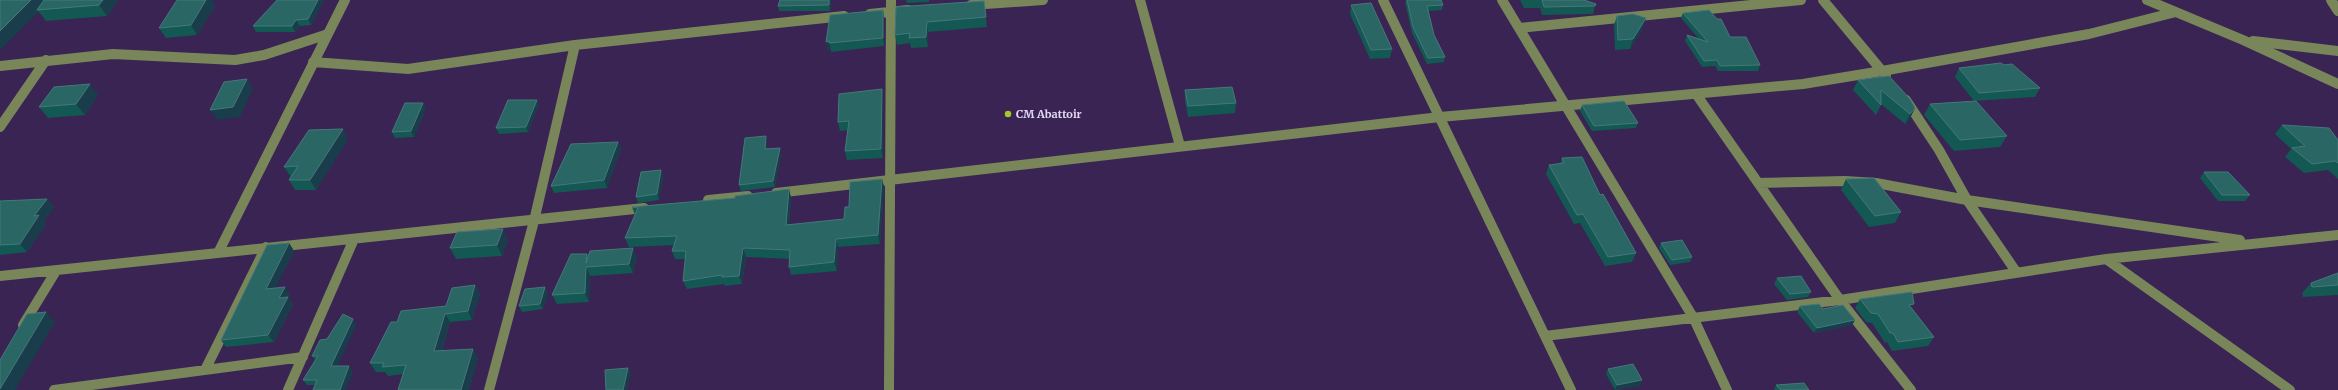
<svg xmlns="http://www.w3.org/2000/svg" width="2338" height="390" font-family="Merriweather,serif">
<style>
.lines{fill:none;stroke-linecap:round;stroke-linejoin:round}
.minor{stroke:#78865a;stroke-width:10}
.wall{fill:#135852}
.shaded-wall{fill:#193d4b}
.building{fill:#296664;stroke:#46787b}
.poi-dot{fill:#a3c926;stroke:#392453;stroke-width:1.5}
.labels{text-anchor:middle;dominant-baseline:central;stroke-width:3;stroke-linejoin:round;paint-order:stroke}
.poi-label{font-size:11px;font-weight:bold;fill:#e4d9f6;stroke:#392453;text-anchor:start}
</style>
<rect width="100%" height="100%" fill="#392453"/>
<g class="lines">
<!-- minor -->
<path class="minor" d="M1140 0 1180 146
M1383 0 1571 390
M1502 0 1693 317 1727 390
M2147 0 2243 40 2338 84
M2331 0 2338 11
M971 5 1043 0
M870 14 908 10
M1519 28 1801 0
M2253 41 2338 51
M313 62 408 69 575 45 844 16
M0 66 113 54 235 60 264 55 328 34
M1886 75 1882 71 2089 34 2176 12
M1696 94 1840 300 1911 390
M1906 100 1939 150 1967 200 2017 273
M0 127 46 60
M1758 183 1845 181 1876 183 1967 200 2240 240
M776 193 1440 117 1803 84 1882 71 1823 0
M708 200 748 196
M219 251 345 0
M2106 259 2290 390
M0 276 644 208
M23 325 56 271
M1545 336 1840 300 2106 259 2338 235
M205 370 266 247
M54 390 303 357
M288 390 354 239
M489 390 534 221 575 45
M889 390 891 0"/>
</g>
<!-- wall -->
<path class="wall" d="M0 0H118L107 16 46 21 39 12Z
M277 0H324L311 25 300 26 295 32H256L253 26Z
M831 0 830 11H779L778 6Z
M906 0H929V2L907 3Z
M1406 0H1441L1443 5 1442 10 1428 11 1434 35 1445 57 1444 62 1427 64 1412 33 1405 2Z
M1520 0H1584L1595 6 1593 14 1542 15 1540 8H1524Z
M984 1 987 27 928 32V47L911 48 910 43 897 45 895 35 896 7Z
M1351 5 1392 49 1390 58 1370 59 1350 14Z
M215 6 197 35 166 38 159 28Z
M883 10 884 18V46L831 52V50H828L826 42Z
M1683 13 1730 37 1760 65 1758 71H1718L1715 66 1702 67 1685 41 1687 35 1699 39 1681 18Z
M1617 16 1643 28 1630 49 1615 50 1614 25Z
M2004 65 2040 88 2035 97 1974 101 1955 77 1959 68Z
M1889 76 1915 108 1910 118 1905 124 1881 104V105L1876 115 1853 90 1858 80Z
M1185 90 1236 103 1235 113 1188 117 1185 101Z
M98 95 85 115 48 118 39 107Z
M883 98V158L847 160 845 151 848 130 840 131 838 122Z
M423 103 426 109 414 137 395 138 392 132Z
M1930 104 2007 136 2000 147 1954 151 1924 115Z
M539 105 528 132 499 134 496 128Z
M1582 105 1638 123 1636 128 1592 131 1580 111Z
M2282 125 2338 140V179L2328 170 2304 173 2285 157 2291 149 2275 134Z
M348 139 316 190H295L289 180 291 177 284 167Z
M618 142 621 149 607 188 554 193 551 186Z
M767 142V148L781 154 775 187 741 191 739 185Z
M1562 158 1600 195 1636 253 1632 262 1605 266 1580 223 1574 224 1546 174 1549 165 1560 164Z
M661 170 663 176 659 200 638 203 636 197Z
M2204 172 2250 195 2245 201H2218L2200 178Z
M882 179 884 187 880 244 838 247 837 271 791 275 789 267V259L746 257 742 284 725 286 724 284 687 289 683 281 686 259H675L672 251 674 245 629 247 625 238 635 215 632 207 735 198 789 189 791 198 789 225 844 219 849 207Z
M1846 179 1901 212 1895 223 1869 227 1841 190Z
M47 199 54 207 44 221 46 224 27 252 0 255V201Z
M508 240 502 256 456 259 450 248Z
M289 243 294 251 275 288 290 294 288 298 293 304 274 342 226 347 221 340Z
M1661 243 1692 257 1690 262 1670 265 1659 248Z
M587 254 588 257H637L633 273 590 276 589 302 557 304 552 295Z
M2338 273V295L2303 297 2302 293 2311 283Z
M1777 278 1811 292 1808 297 1787 300 1774 284Z
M475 285 480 294 472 320 450 322 442 351 478 358 469 390H398L403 374 388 376 385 372H376L370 363 397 322 446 306Z
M548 293 543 309 522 312 519 306Z
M1860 299 1912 308 1934 337 1928 346 1892 351 1887 342 1885 343 1872 323 1866 322 1855 308Z
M1800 306 1823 309 1855 320 1852 325 1814 333 1797 312Z
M356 325 337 366 353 372 315 385H307L303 380 315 360 312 356 327 339Z
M1608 369 1640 386 1615 390 1606 374Z
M1776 385 1809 390H1774Z"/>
<!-- shaded-wall -->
<path class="shaded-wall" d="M31 0H51L37 10 39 12 0 50V31Z
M103 0H118L107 16 99 5Z
M206 0H212L215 6 197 35 191 25Z
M318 0H324L311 25 308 19Z
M829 0H831L830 11 829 5Z
M883 10 884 18V46L883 38Z
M1646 18 1643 28 1630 49 1633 39Z
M296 20 300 26 295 32 292 26Z
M927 22 928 32V47L926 37Z
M829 41 831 50H828L826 42Z
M247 79 253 89 240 117 217 120 210 110Z
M90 84 98 95 85 115 76 104Z
M882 89 883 98V158L881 149Z
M537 100 539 105 528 132 526 127Z
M423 103 426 109 414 137 411 131Z
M1915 108 1910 118 1905 124 1910 114Z
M343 129 348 139 316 190 310 180Z
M766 136 767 142V154L765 149Z
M618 142 621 149 607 188 604 180Z
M780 148 781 154 775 187 773 181Z
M661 170 663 176 659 200 657 194Z
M882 179 884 187 880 244 878 235Z
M789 189 791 198 788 234 786 225Z
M47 199 54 207 44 221 46 224 27 252 20 244 34 216Z
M503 229 508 240 502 256 497 245Z
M836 239 838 247 837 271 834 262Z
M289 243 294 251 271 296 266 289Z
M633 248 637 257 633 273 629 264Z
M743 248 746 257 742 284 739 276Z
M586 267 590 276 589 302 585 293Z
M475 285 480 294 472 320 468 311Z
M285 287 290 294 288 298 293 304 274 342 268 335 279 298Z
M545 287 548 293 543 309 540 304Z
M1914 304 1908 313 1909 305Z
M46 312 55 322 15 390H0V389Z
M445 314 450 322 439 359 434 351Z
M353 319 356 325 335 371 331 366Z
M1855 320 1852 325 1814 333 1817 328Z
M473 349 478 358 469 390H461Z
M349 366 353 372 346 390H340Z
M628 368 631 373 627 390H623Z
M1642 380 1640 386 1615 390 1617 385Z"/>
<!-- building -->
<path class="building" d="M0 0H31L0 31Z
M44 0H103L99 5 37 10Z
M177 0H206L191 25 159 28Z
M277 0H318L308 19 296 20 292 26H253Z
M780 0H829V5L778 6Z
M1407 0H1441L1443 5 1427 6 1434 35 1445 57 1428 58 1413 27Z
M1542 0H1584L1596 4 1595 6 1544 7Z
M984 1 986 17 927 22 926 37 909 38 910 33 895 35 896 7Z
M1371 3 1392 49 1371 50 1351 5Z
M883 10V38L829 43V41L826 42 830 15Z
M1709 10 1717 19H1721L1730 37H1746L1760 65 1720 66 1717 60 1704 61 1687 35 1708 42 1683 13Z
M1633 14 1646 18 1633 39 1618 40 1617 16Z
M2001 63 2004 65 2012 64 2040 88 1979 93 1959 68Z
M1889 76 1910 99 1915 108 1910 114 1881 90V105L1858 80Z
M247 79 233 107 210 110 224 82Z
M90 84 76 104 39 107 54 87Z
M1232 87 1236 103 1188 106 1185 90Z
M882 89 881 149 845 151 849 121 838 122 839 94Z
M508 100H537L526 127 496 128Z
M1624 101 1638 123 1594 126 1582 105Z
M1976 101 2007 136 1960 140 1930 104Z
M405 103H423L411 131 392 132Z
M2282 125 2329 128 2338 140V163L2335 161 2312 164 2292 148 2305 146Z
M343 129 310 180H289L298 166 284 167 309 130Z
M766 136 765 149 780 148 773 181 739 185 745 138Z
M618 142 604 180 551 186 571 144Z
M1582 157 1600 195 1603 194 1636 253 1608 257 1583 214 1577 215 1549 165 1564 163 1562 158Z
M661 170 657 194 636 197 641 172Z
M2204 172H2228L2250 195H2222Z
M1874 178 1901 212 1875 216 1846 179Z
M882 179 878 235 836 239 834 262 789 267 790 250 743 248 739 276 722 277V275L683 281 686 251H672L677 236 625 238 638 208 632 207 735 198V196L789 189 786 225 844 219 845 207H849L850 182Z
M47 199 34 216 39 215 20 244 0 245V201Z
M503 229 497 245 450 248 457 232Z
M1682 240 1692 257 1672 260 1661 243Z
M289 243 266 289 285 287 279 298 288 297 268 335 221 340 267 245Z
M633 248 629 264 586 267 585 293 552 295 571 254H587L586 263 590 251Z
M2338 273V285L2312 287 2311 283Z
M1801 276 1811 292 1790 294 1777 278Z
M475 285 468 311 445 314 434 351 473 349 461 390H398L406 365 382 367 384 363H370L391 322H397L401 311 446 306 452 288Z
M545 287 540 304 519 306 525 289Z
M1912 292 1914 304 1909 305 1934 337 1898 342 1893 333H1890L1878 314 1871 313 1860 299Z
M1819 304 1823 309 1843 305 1855 320 1817 328 1800 306Z
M46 312 0 389V360L27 314Z
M343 314 353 319 331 366H349L340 390H313L317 380H303L318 356H312L320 340 327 339Z
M1633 364 1642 380 1617 385 1608 369Z
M628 368 623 390H606L605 370Z
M1804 383 1809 390H1781L1776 385Z"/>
<!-- markers -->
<circle class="poi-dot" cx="1008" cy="114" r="4"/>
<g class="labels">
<!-- poi labels -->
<g class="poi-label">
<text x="1016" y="114">CM Abattoir</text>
</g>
</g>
</svg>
